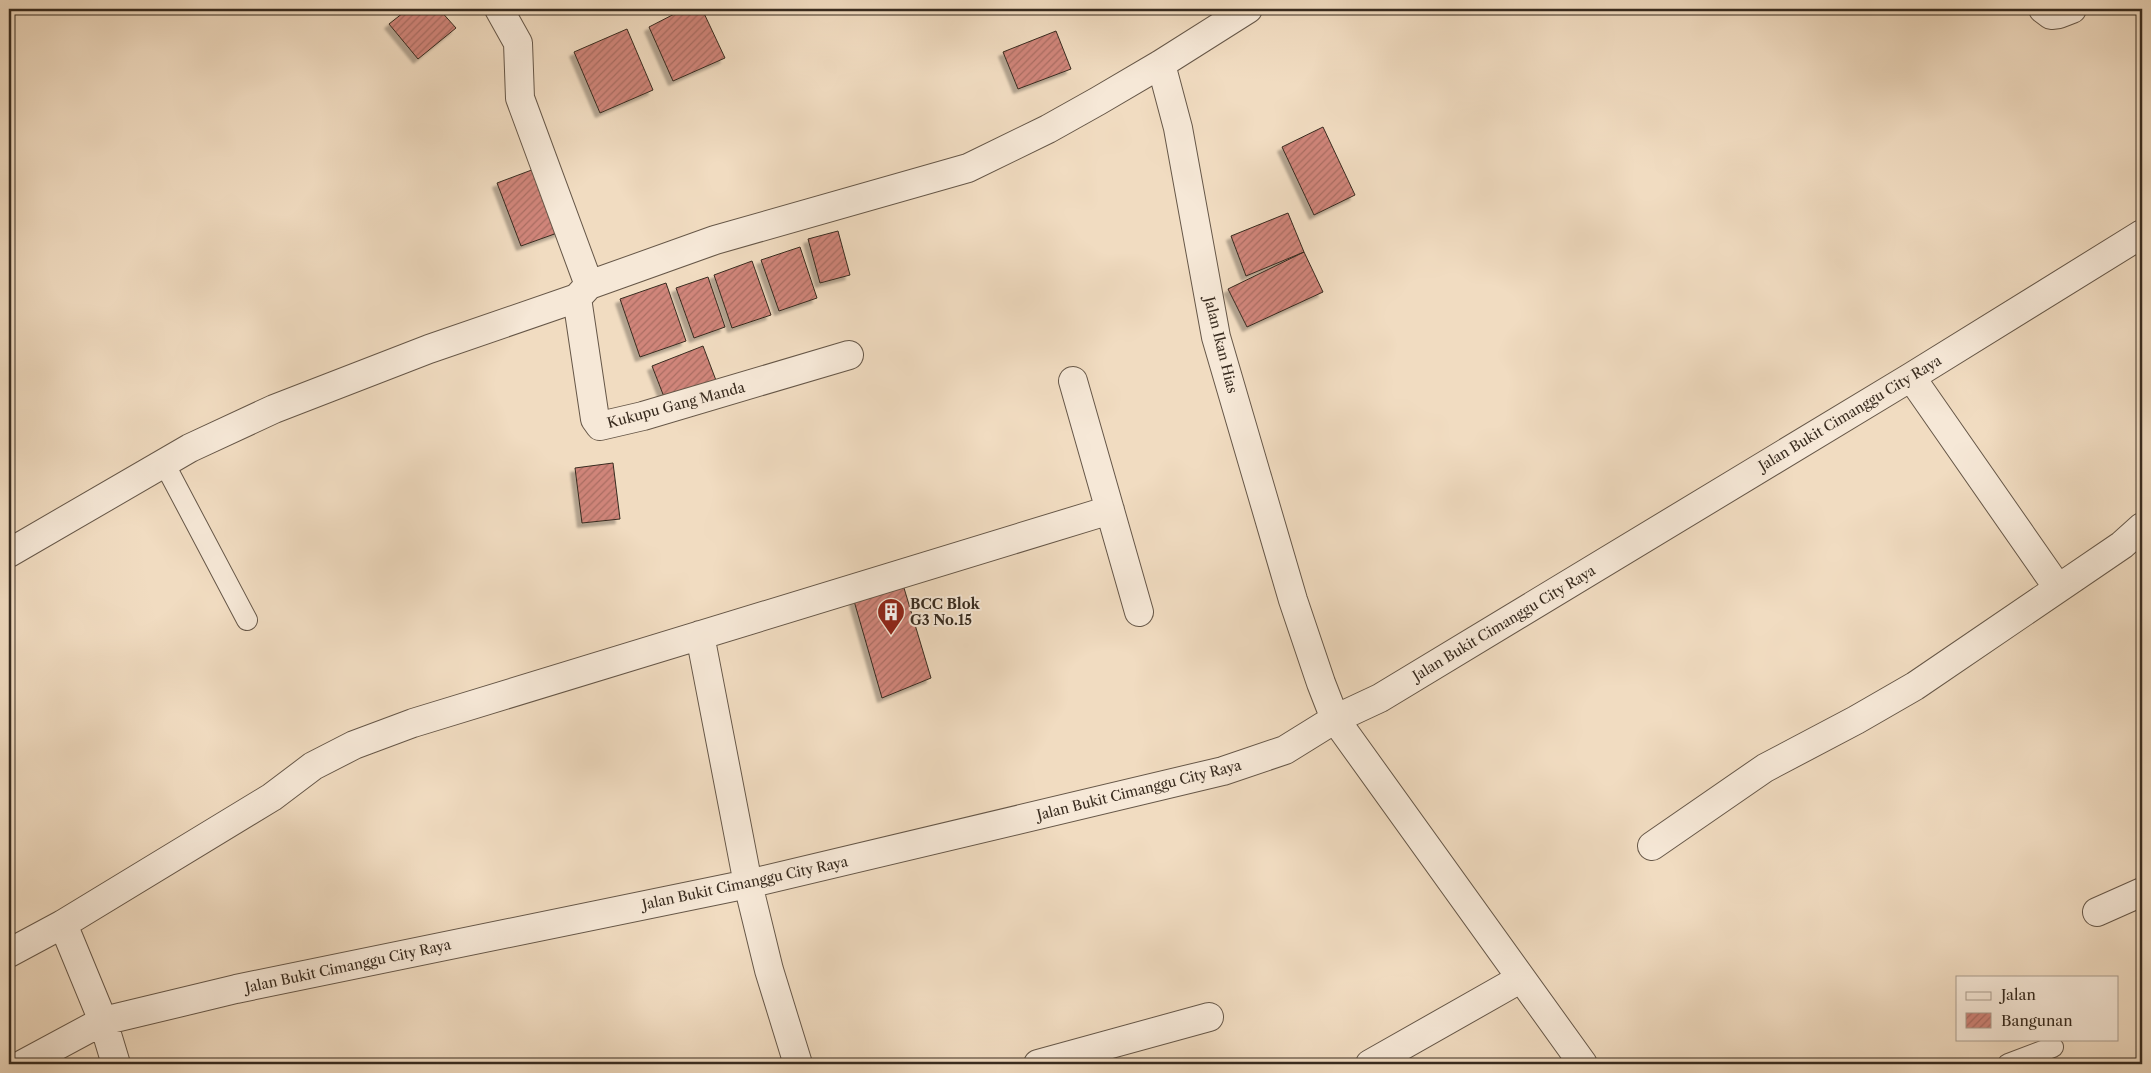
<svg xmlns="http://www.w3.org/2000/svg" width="2151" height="1073" font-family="'Libre Caslon Text',serif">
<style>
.building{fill:url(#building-hatch);stroke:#382b1f;filter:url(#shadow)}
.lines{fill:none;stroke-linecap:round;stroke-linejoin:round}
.lane-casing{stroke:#665748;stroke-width:22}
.street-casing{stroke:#665748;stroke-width:30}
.lane{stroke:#f6e8d7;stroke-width:20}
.street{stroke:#f6e8d7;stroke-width:28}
.labels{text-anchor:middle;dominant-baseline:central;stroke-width:4;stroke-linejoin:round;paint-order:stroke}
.street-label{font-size:14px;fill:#382b1f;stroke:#f6e8d7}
.poi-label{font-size:14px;font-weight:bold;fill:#382b1f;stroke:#f6e8d7;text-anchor:start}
</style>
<defs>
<pattern id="building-hatch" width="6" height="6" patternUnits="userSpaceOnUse" patternTransform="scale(1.25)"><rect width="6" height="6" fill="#d0857a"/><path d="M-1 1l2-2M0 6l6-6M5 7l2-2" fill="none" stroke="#aa6d63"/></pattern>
<filter id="shadow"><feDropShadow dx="-4.5" dy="4.5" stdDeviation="1" flood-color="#0004"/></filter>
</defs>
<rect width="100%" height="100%" fill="#f1dcc1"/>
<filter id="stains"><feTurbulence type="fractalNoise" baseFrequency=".004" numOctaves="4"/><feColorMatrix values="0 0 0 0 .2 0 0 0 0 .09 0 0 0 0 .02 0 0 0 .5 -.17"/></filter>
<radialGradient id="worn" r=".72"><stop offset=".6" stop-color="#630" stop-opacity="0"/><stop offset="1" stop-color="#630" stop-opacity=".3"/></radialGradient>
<!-- building -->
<path class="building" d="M408 9H439L456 28 418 59 389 24Z
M684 9H702L725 58 673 81 649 27Z
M627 29 653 90 600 113 574 52Z
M1056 31 1071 69 1018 89 1003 52Z
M1323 127 1355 195 1314 215 1282 147Z
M537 168 560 232 521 246 497 183Z
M1288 213 1304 252 1246 276 1231 236Z
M838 231 850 275 820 283 808 239Z
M800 247 817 298 779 311 761 260Z
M1304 252 1323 292 1247 327 1228 289Z
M752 261 771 315 732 328 714 275Z
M708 277 725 327 694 338 676 288Z
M666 283 686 341 640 357 620 299Z
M703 346 717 383 666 402 652 366Z
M613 463 620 519 582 523 575 468Z
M901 578 931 678 882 698 852 594Z"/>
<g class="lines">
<defs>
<path id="lane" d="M164 463 247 620
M2008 1064 2053 1047"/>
<path id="street" d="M499 9 518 43 520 98 589 285
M2043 9 2051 15 2059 14 2072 9
M1161 64 1178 128 1216 337 1293 600 1321 683 1335 719 1583 1064
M577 298 595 419 600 426 643 416 849 355
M1911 377 2058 588
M1073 381 1139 612
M9 553 190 448 274 409 429 349 577 298 589 285 715 240 968 168 1048 129 1098 101 1161 64 1248 9
M700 635 748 884 769 970 798 1064
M1652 846 1765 768 1856 720 1915 686 2122 545 2142 527
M2097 912 2142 892
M63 924 103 1021 116 1064
M9 953 63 924 272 797 313 766 354 745 413 723 1110 510
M23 1064 103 1021 236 989 748 884 1223 771 1285 750 1335 719 1380 698 1911 377 2142 234
M1038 1064 1209 1017
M1370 1064 1520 979"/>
</defs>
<!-- lane casing -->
<use href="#lane" class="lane-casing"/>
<!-- street casing -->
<use href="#street" class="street-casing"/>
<!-- lane -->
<use href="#lane" class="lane"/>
<!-- street -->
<use href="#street" class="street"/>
</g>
<!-- icons -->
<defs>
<symbol id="building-pin" viewBox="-11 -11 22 30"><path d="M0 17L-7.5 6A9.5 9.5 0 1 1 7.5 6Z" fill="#8f2418" stroke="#f6e8d7"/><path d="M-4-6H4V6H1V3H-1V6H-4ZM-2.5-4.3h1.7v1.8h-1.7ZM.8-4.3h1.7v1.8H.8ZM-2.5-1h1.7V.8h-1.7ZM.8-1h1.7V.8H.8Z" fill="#fff"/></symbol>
</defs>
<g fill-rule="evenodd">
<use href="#building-pin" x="875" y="596" width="32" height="43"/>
</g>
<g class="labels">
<!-- street labels -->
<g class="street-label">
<text transform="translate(1221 345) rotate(76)">Jalan Ikan Hias</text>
<text transform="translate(676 405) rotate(-15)">Kukupu Gang Manda</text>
<text transform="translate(1850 413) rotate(-31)">Jalan Bukit Cimanggu City Raya</text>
<text transform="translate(1504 623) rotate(-31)">Jalan Bukit Cimanggu City Raya</text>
<text transform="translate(1139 790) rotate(-14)">Jalan Bukit Cimanggu City Raya</text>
<text transform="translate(745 883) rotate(-12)">Jalan Bukit Cimanggu City Raya</text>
<text transform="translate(348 966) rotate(-12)">Jalan Bukit Cimanggu City Raya</text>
</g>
<!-- poi labels -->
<g class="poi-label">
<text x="910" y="604">BCC Blok<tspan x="910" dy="16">G3 No.15</tspan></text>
</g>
</g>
<!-- margin -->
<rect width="2151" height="1073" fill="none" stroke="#f1dcc1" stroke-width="30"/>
<rect x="10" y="10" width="2131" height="1053" fill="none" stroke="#382b1f" stroke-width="2.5"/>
<rect x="15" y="15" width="2121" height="1043" fill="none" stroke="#382b1f"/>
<!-- legend -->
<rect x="1956" y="976" width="162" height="65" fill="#f6e8d7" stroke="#aa9c8d"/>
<rect x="1966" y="992" width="25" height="8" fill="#f6e8d7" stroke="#aa9c8d"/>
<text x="2001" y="1000" font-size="15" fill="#382b1f">Jalan</text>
<rect x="1966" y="1013" width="25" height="15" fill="url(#building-hatch)" stroke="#aa9c8d"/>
<text x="2001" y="1026" font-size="15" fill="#382b1f">Bangunan</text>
<rect width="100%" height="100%" filter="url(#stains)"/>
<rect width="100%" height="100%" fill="url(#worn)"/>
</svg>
